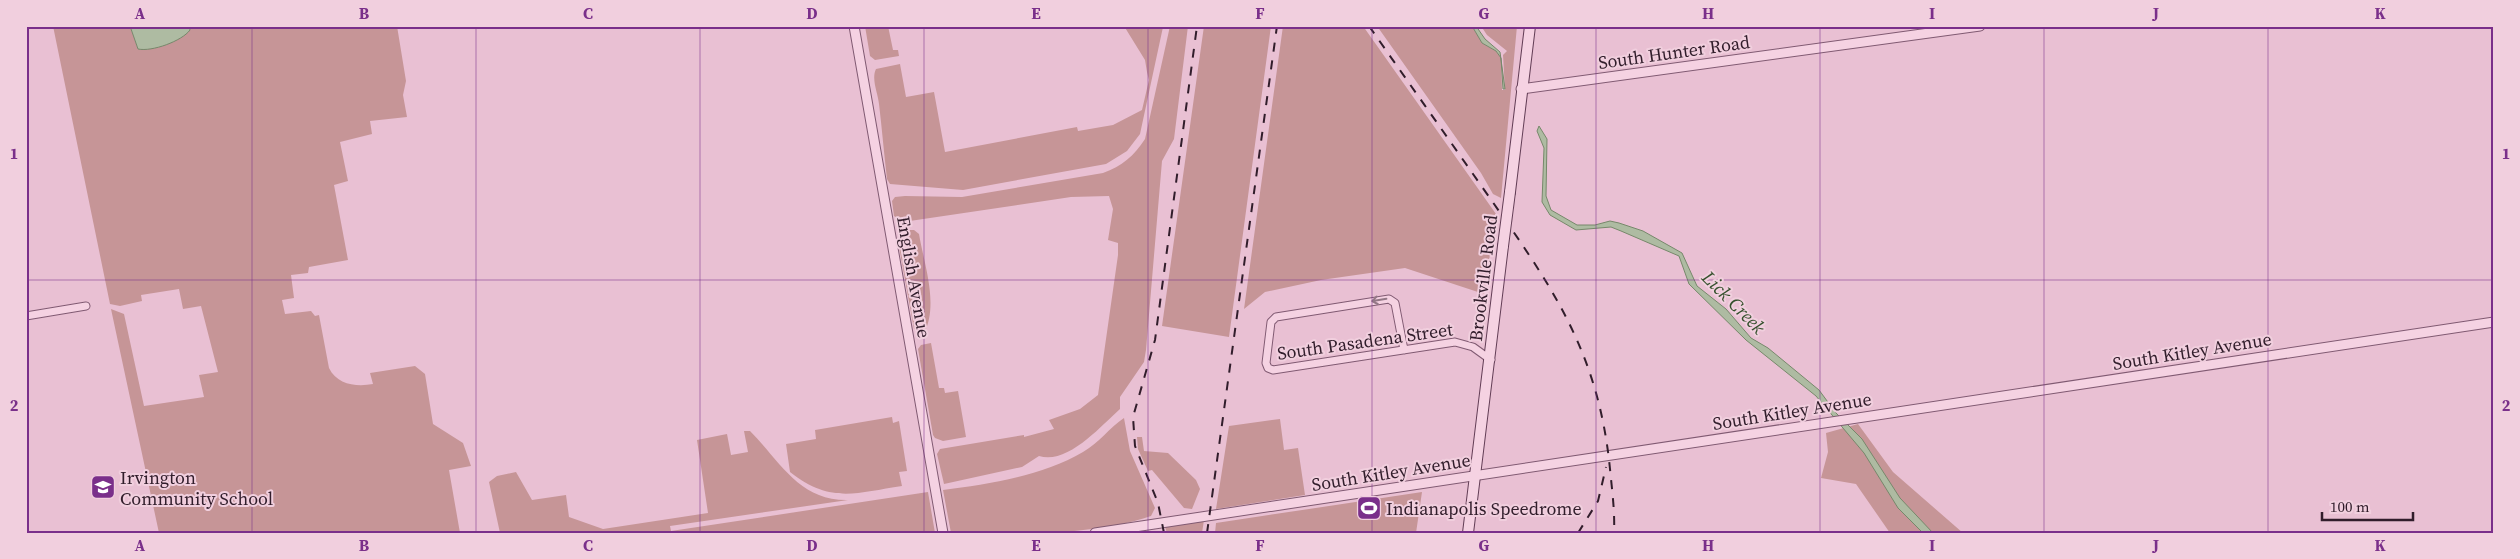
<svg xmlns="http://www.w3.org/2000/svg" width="2520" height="559" font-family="'Source Serif 4',serif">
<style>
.green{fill:#c69597}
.water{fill:#aebba2;stroke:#77886b}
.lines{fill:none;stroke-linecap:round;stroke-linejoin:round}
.minor-casing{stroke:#805a72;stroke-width:9}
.tertiary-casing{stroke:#805a72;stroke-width:11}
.secondary-casing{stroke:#623d55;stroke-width:12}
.minor{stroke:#f5d2e2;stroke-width:7}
.tertiary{stroke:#f5d2e2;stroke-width:9}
.secondary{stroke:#f5d2e2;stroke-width:10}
.rail{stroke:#311d2b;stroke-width:2;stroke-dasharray:9 9;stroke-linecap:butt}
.secondary-bridge-casing{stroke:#623d55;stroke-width:12;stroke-linecap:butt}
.secondary-bridge{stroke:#f5d2e2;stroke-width:10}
.oneway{stroke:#937886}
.grid{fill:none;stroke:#7a2f8a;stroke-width:1;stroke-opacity:0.55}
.labels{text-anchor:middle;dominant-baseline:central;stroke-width:4;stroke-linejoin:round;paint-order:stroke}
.street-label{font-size:18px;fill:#311d2b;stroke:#f1cfde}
.poi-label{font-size:18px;fill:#311d2b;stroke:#f1cfde;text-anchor:start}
.water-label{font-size:19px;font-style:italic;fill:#35502d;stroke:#f1cfde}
.neatline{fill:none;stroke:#7a2f8a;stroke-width:2}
.grid-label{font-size:16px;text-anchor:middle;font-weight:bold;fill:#7a2f8a}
</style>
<rect width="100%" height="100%" fill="#e9c0d3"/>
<!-- green -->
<path class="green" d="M53 26H130L138 49 190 30 189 26H397L406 81 403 95 407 117 370 121 372 134 340 142 348 181 334 185 348 260 309 267 308 273 291 275 294 298 282 300 285 314 311 311 315 316 319 315 329 368C337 385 357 387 373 384L370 373 415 366 425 374 433 424 463 443 471 466 449 470 460 533H159L111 309 124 314 144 406 204 397 199 375 218 372 201 306 183 309 179 289 141 295 142 301 120 306 110 304Z
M865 26H888L893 50H898L899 56 875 60 870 56Z
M1124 26 1163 27 1140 134 1127 151 1106 164 963 190 890 184 887 179C884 154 882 129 879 104 878 93 871 79 876 69L900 64 906 97 934 92 945 152 1077 127 1078 131 1113 125 1142 110 1149 80 1147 72 1145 60Z
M1170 26H1188L1174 139 1162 161 1146 350 1144 362 1120 397V409C1100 427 1067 465 1039 456L1022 467 944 484 937 454 940 449 1024 435V437L1054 429 1049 420 1080 409 1098 395 1118 255V243L1108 240 1113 209 1109 196 1071 197 903 222 894 216 892 201 895 197 905 196 962 197 1103 173C1122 166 1134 156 1145 139Z
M1204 26H1271L1229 337 1162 326Z
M1283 26H1363L1496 214 1484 294 1405 268 1321 280 1265 292 1244 309Z
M1377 26H1472L1482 43 1496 51 1501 58 1502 90H1505L1503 55 1507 51 1487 35 1481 26H1517L1501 198 1493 194 1481 173Z
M907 230H914L919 234C924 264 939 305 924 333L914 329 898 241 902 232Z
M931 343 939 388H944L945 393 958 391 966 437 943 441 935 438 933 435 918 349 921 345Z
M892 417 893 423 899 421 907 471 899 472 902 486C855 493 831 504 790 472L786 444 816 439 815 430Z
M1124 418 1130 451 1155 508 1151 516C1090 537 1015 533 951 533L943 490C989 484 1042 476 1083 452 1099 443 1109 428 1124 418Z
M1280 419 1284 450 1298 448 1305 495 1216 509 1229 426Z
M1858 424 1893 472 1963 533H1890L1856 484 1821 478 1828 452 1826 433Z
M744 431H750C780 461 799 501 848 500L670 526 671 531 928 492 935 533H500L489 482 497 476 516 472 532 500 566 495 569 517 603 529 708 513 697 440 727 434 731 455 748 452Z
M1137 437H1142L1144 451 1168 453 1196 480 1200 489 1192 509 1184 508 1152 470 1148 471 1138 449Z
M1422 492 1416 533H1215L1216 523Z
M1204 520 1202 533H1167L1165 527Z"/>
<!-- water -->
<path class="water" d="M130 26H189L190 30C182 41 152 52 138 49Z
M1472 26H1476L1485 39 1500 52 1505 89H1503L1501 58 1496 51 1482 43Z
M1539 126 1547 139 1546 196 1551 210 1577 225H1595L1610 221 1619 223 1643 231 1682 253 1697 286 1726 309 1751 338 1768 348 1819 390 1836 413 1862 439 1900 498 1933 533H1923L1898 508 1864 453 1816 396 1746 340 1689 284 1679 256 1621 231 1611 227 1576 230 1550 215 1542 202 1544 148 1537 131Z"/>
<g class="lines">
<defs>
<path id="minor" d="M26 316 86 306
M1404 350 1395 303 1389 299 1276 317 1271 322 1266 363 1268 368 1273 370 1455 342 1473 347 1491 360"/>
<path id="tertiary" d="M854 26 943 533
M1521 89 1980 26
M1095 533 2494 322"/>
<path id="secondary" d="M1510 192 1530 26
M1468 533 1503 246"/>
</defs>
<!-- minor casing -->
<use href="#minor" class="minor-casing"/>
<!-- tertiary casing -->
<use href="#tertiary" class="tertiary-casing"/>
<!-- secondary casing -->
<use href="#secondary" class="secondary-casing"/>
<!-- minor -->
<use href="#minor" class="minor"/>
<!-- tertiary -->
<use href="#tertiary" class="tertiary"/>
<!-- secondary -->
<use href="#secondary" class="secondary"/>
<!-- rail -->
<path class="rail" d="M1369 26C1406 79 1443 131 1480 184 1548 281 1598 347 1610 469 1612 490 1615 511 1614 533
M1164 533 1158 503 1135 446 1133 417 1155 340 1197 26
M1207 533 1277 26
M1578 533 1598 501 1606 467"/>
<defs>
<path id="secondary-bridge" d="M1503 246 1510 192"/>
</defs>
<!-- secondary-bridge casing -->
<use href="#secondary-bridge" class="secondary-bridge-casing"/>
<!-- secondary-bridge -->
<use href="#secondary-bridge" class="secondary-bridge"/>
</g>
<!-- one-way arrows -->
<defs><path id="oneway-shaft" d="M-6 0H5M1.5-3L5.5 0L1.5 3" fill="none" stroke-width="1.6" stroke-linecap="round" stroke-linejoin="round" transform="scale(1.25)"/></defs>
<use class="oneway" href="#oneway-shaft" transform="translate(1379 300) rotate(171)"/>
<!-- grid -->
<path class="grid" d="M252 26V533M476 26V533M700 26V533M924 26V533M1148 26V533M1372 26V533M1596 26V533M1820 26V533M2044 26V533M2268 26V533M26 280H2494"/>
<!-- icons -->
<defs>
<symbol id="school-square" viewBox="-11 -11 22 22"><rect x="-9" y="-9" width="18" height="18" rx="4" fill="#7a2f8a" stroke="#f1cfde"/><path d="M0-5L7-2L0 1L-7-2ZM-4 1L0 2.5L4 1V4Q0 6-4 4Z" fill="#fff"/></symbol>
<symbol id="stadium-square" viewBox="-11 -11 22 22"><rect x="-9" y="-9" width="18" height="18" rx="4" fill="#7a2f8a" stroke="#f1cfde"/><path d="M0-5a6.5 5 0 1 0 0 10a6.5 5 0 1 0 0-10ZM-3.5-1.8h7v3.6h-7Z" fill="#fff"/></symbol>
</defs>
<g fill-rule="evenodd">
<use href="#school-square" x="89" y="473" width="28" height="28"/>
<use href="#stadium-square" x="1355" y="494" width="28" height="28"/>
</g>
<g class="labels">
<!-- street labels -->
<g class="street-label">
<text transform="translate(1674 52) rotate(-8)">South Hunter Road</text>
<text transform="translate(914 277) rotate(80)">English Avenue</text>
<text transform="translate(1483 278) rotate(-83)">Brookville Road</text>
<text transform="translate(1365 341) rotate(-8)">South Pasadena Street</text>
<text transform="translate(2192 351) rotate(-9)">South Kitley Avenue</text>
<text transform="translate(1792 411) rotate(-9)">South Kitley Avenue</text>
<text transform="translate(1391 472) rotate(-9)">South Kitley Avenue</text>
</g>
<!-- poi labels -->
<g class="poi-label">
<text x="120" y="477">Irvington<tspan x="120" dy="21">Community School</tspan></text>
<text x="1386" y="508">Indianapolis Speedrome</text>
</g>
<!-- water labels -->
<g class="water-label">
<text transform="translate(1734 302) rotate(45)">Lick Creek</text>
</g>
</g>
<!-- border -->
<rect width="2520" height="559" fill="none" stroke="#f1cfde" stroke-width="55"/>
<!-- scale -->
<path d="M2322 512v8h91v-8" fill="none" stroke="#311d2b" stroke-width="2.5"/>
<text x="2330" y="512" font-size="15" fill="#311d2b" stroke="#f1cfde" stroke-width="4" paint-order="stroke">100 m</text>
<rect x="28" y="28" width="2464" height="504" class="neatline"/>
<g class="grid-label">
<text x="140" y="19">A</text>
<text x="364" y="19">B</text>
<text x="588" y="19">C</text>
<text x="812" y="19">D</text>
<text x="1036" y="19">E</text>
<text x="1260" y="19">F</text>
<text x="1484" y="19">G</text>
<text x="1708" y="19">H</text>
<text x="1932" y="19">I</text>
<text x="2156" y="19">J</text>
<text x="2380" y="19">K</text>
<text x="14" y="159">1</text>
<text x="2506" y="159">1</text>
<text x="14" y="411">2</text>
<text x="2506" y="411">2</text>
<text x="140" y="551">A</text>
<text x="364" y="551">B</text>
<text x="588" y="551">C</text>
<text x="812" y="551">D</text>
<text x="1036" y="551">E</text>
<text x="1260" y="551">F</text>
<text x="1484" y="551">G</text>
<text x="1708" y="551">H</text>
<text x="1932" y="551">I</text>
<text x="2156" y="551">J</text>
<text x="2380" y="551">K</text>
</g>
</svg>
